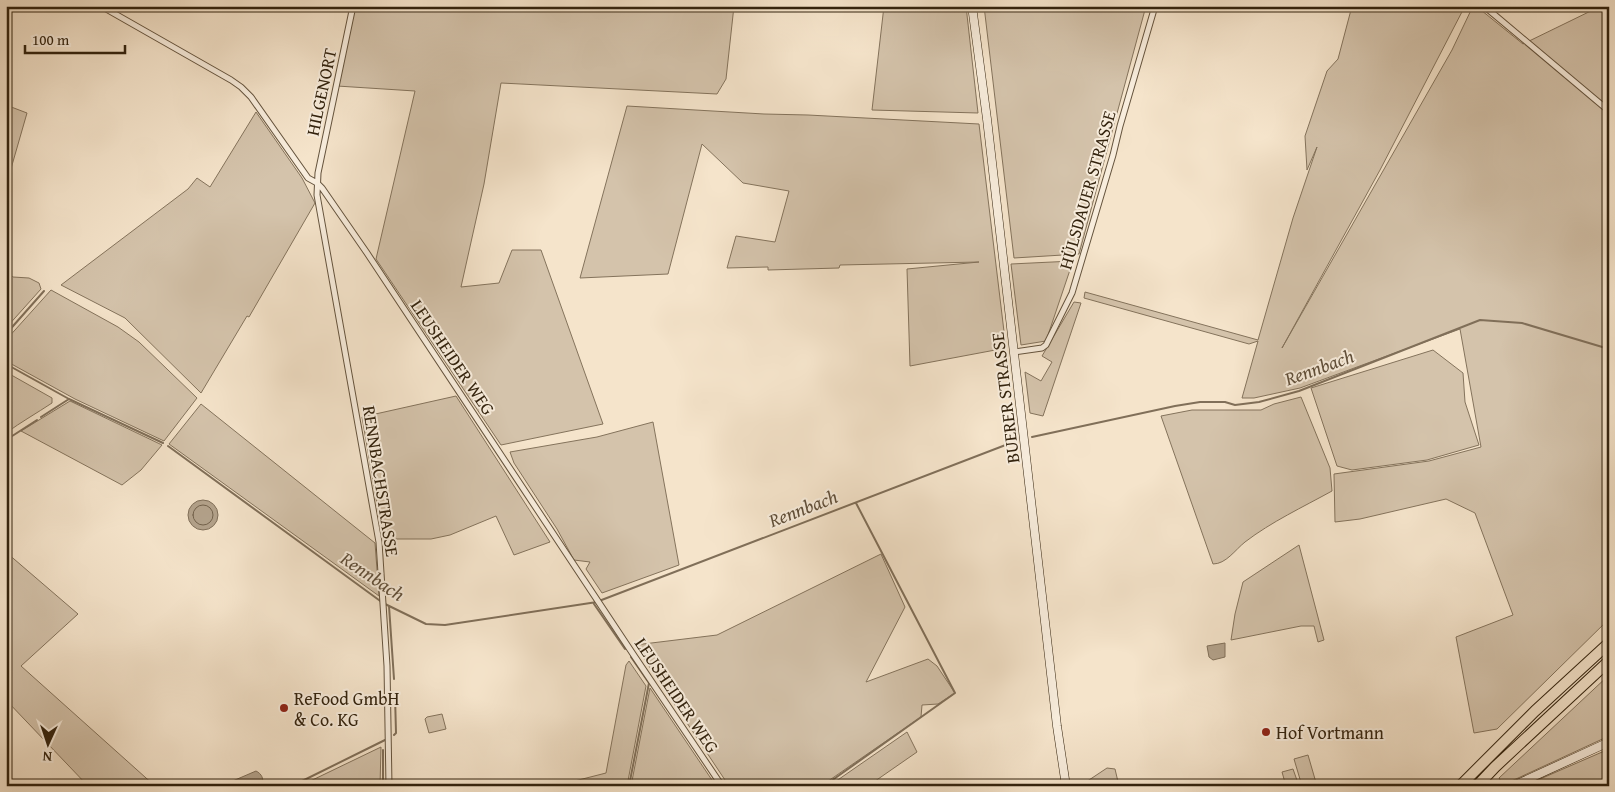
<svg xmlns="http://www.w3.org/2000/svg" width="1615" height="792" font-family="'Gentium Book Plus',serif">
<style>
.green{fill:#d4c3ab;stroke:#84735c}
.water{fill:#b3a28b;stroke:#806f59}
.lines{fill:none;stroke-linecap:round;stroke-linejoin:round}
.shore{stroke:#73624c;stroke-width:1}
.stream{stroke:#806f59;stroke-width:2}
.street-casing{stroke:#64533d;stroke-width:7}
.secondary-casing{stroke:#33230e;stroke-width:9}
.highway-casing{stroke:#33230e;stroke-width:12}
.street{stroke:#f8eddd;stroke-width:5}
.secondary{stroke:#f8eddd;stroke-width:8}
.highway{stroke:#f5e4cb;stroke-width:10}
.poi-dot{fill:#8f2418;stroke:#f8eddd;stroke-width:2}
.labels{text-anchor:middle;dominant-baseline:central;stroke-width:4;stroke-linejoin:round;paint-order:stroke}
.street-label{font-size:18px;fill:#33230e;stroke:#f8eddd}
.poi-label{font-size:18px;fill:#33230e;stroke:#f8eddd;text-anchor:start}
.water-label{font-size:19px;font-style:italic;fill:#604f3a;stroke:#f8eddd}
</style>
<rect width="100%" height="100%" fill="#f5e4cb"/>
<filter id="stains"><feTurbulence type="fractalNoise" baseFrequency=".004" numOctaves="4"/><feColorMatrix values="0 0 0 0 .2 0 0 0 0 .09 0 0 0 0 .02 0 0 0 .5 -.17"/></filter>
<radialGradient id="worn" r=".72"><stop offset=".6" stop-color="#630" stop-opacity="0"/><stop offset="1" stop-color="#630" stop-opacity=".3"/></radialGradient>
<!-- green -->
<path class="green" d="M353 6H734L726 79 717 94 501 83 484 184 461 287 499 283 512 250H541L603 424 501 445 376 259 415 91 337 86Z
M884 6H966L978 113 872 110Z
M984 6H1146L1079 254 1014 258Z
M1352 6H1465L1380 170 1282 348 1452 50 1473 6H1476L1523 44 1601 6H1609V619L1497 729 1474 733 1456 637 1513 615 1475 513 1446 499 1360 519 1335 522 1334 474 1429 461 1481 447 1460 329 1300 388 1254 398H1242L1258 341 1249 344 1084 298 1085 292 1258 340 1293 218 1317 147 1307 170 1305 136 1327 71 1338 59Z
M6 105 27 113 6 186Z
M627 106 764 114 808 115 979 124 1006 348 910 366 907 269 979 262 840 265 839 268 768 270V267L727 268 736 236 775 242 789 191 743 183 702 144 668 274 580 278Z
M256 112 302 178 315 203 249 317 247 316 201 393 125 318 61 285 188 189 197 178 210 187Z
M1073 261 1046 341 1021 345 1011 264Z
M6 270 13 277 29 278 39 283 41 289 6 328Z
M51 290 118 327 139 342 197 398 164 441 75 399 6 361V340Z
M1074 302 1081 303 1043 416 1030 413 1025 372 1041 381 1052 362 1042 356Z
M1433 350 1463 373 1465 402 1479 445 1427 460 1352 470 1337 466 1311 388Z
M6 372 52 398V403C37 413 21 422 6 433Z
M456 396 550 542 514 555 496 516 450 535 431 539H383L362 417Z
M1301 397 1330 468 1332 491C1303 507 1271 522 1245 542 1235 550 1226 564 1213 564L1161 416 1192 410H1261L1274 404Z
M70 401 162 445 141 470 122 485 21 431Z
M201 404 375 543 379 596 169 444Z
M653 422 679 565 602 593 586 569 590 562 574 560 557 529 514 463 510 452 597 437Z
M1299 545 1324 640 1318 642 1314 626H1301L1231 640 1235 614 1243 582Z
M7 553 78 614 21 666 155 786H88L6 700Z
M881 554 905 607 866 682 928 659 937 666 955 693 938 704 922 705 921 717 821 786H729L635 645 717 635Z
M629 661 646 686 627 786H604V781L603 786H555L606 773 626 665Z
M1609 675V736L1503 785 1499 778Z
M650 688 716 786H631Z
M442 714 446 729 429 733 425 719 427 717Z
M907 732 917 752 868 786H829Z
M381 747 380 786H300Z
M1609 749V786H1524Z
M1308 755 1317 786H1302L1294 759Z
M1107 768 1115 769 1119 786H1080Z
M1293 769 1299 786H1286L1282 772Z"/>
<!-- water -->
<path class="water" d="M188 515a15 15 0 1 1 30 0a15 15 0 1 1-30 0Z
M1225 643V657L1213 660 1209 657 1207 646Z
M256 771C262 774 264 779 262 785L261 786H221Z"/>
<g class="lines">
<!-- shore -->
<path class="shore" d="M193 515a10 10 0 1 1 20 0a10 10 0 1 1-20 0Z"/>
<!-- stream -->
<path class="stream" d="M6 334 44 291
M6 364 69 399 163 443
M41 417 69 399
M1032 437 1175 406 1200 402H1225L1235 405 1259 402 1299 391 1480 320 1522 323 1609 349
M6 440 37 420
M168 446 383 603 426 624 445 625 597 602
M599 601 1016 441
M594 604 625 649
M389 606 394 679
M394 735 396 733 395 695
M292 786 385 740
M383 786V750
M629 786 649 683 631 657
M824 786 955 693 856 503"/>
<defs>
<path id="street" d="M101 6 231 80 241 87 251 97 308 178 317 183 322 188 367 253 635 657 722 786
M353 6 318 173 317 195 379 542 387 666 389 786
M1484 6 1609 111
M1014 352 1042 348 1046 345 1072 293 1113 155 1120 126 1155 6"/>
<path id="secondary" d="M972 6 987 119 1057 726 1066 786
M1513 786 1609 742"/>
<path id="highway" d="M1460 786 1535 711 1609 643
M1477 786 1495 767 1609 661"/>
</defs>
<!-- street casing -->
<use href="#street" class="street-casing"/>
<!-- secondary casing -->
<use href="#secondary" class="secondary-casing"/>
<!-- highway casing -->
<use href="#highway" class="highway-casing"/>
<!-- street -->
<use href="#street" class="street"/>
<!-- secondary -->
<use href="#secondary" class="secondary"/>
<!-- highway -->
<use href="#highway" class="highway"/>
</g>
<!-- markers -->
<g class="poi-dot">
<circle cx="284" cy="708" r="5"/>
<circle cx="1266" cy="732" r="5"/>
</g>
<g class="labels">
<!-- street labels -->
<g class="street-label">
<text transform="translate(321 92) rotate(-78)">HILGENORT</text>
<text transform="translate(1087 190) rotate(-74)">HÜLSDAUER STRASSE</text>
<text transform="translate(453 357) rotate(56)">LEUSHEIDER WEG</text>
<text transform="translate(1005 398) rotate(-97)">BUERER STRASSE</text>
<text transform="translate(381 481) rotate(81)">RENNBACHSTRASSE</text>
<text transform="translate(677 695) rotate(56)">LEUSHEIDER WEG</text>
</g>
<!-- poi labels -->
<g class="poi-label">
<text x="294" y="698">ReFood GmbH<tspan x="294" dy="21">&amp; Co. KG</tspan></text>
<text x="1276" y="732">Hof Vortmann</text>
</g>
<!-- water labels -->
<g class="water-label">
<text transform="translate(1319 367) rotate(-20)">Rennbach</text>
<text transform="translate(803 508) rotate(-21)">Rennbach</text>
<text transform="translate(373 576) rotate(34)">Rennbach</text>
</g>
</g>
<!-- margin -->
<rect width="1615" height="792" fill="none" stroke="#f5e4cb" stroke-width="25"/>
<rect x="8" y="8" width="1600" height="777" fill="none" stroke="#33230e" stroke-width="2.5"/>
<rect x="12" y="12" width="1590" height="767" fill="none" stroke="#33230e"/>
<!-- north arrow -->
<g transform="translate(48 744) rotate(183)" stroke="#f8eddd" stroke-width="4" paint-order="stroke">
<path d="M0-4L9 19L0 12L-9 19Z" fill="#33230e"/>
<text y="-8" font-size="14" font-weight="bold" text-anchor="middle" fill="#33230e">N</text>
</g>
<!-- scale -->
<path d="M25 45v8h100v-8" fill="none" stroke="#33230e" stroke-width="2.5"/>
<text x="32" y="45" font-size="15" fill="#33230e" stroke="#f8eddd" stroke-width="4" paint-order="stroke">100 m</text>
<rect width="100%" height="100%" filter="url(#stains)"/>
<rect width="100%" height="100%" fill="url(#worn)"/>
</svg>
